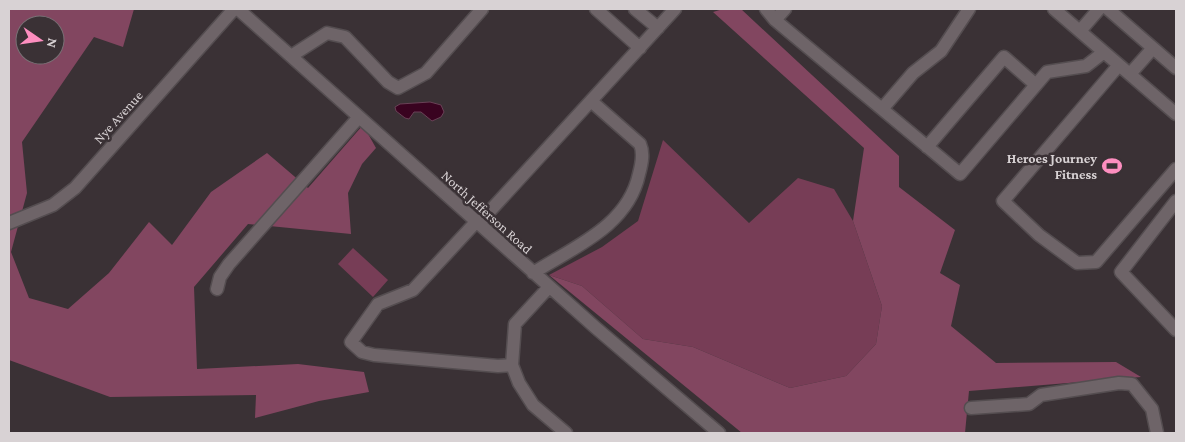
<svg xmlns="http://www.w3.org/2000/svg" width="1185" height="442" font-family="'Crimson Pro',serif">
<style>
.green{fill:#773d56}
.forest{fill:#824660;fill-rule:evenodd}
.water{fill:#390320;stroke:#694156}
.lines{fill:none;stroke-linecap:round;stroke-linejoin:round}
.minor-casing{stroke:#544d50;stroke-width:15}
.minor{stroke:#6e6468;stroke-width:12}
.labels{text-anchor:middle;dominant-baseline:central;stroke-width:5;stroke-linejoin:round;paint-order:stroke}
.street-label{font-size:14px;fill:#d8d2d4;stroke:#3a3135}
.poi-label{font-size:14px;font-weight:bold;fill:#d8d2d4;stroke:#3a3135;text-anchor:end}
</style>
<rect width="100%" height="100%" fill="#3a3135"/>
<!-- green -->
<path class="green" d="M663 140 749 223 798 178 834 189 853 221 882 306 876 344 846 376 790 388 693 347 643 339 582 286 549 275 602 247 638 221Z
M353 248 388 280 373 297 338 264Z"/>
<!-- forest -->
<path class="forest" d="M9 9H134L123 47 94 37 22 142 27 193 11 252 29 298 68 309 109 273 149 222 172 245 211 192 267 153 308 188 363 125 376 148 362 164 348 193 351 234 248 224 194 287 197 369 298 364 364 372 369 392 319 401 255 418 256 395 110 397 9 360ZM25 25H55V55H25Z
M723 9H741L899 156V187L955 230 940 273 960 285 951 326 996 363 1116 362 1141 377 969 391 965 433H742L549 275 582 286 643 339 693 347 790 388 846 376 876 344 882 306 853 221 864 148 713 12Z"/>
<!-- water -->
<path class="water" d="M430 102 441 105 444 112 441 117 432 121 421 112H414L409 119 405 118 396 111 395 107 400 104Z"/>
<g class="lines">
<defs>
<path id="minor" d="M238 9 596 328 719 433
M596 9 640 48
M635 9 658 28
M766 9 775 20 960 174 1047 72 1086 66 1104 52
M1054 9 1176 114
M1108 9 1153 48 1130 74
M775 20 785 9
M1080 31 1099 9
M1153 48 1176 68
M291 56 327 33 345 37 388 82 398 88 426 73 482 9
M1119 65 1003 201 1039 235 1077 263 1096 262 1176 169
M882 109 913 73 941 51 969 9
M927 147 1004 57 1036 85
M1176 201 1121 272 1176 330
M476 222 413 290 378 304 351 342 362 352 374 355 498 366 512 365
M9 223 53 205 75 188 234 9
M478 224 675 9
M533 273C574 247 628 226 639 174 642 163 644 153 640 144L591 101
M549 287 515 324 512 365 519 383 533 405 566 433
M217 289 220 277 229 264 359 117
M971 408 1029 404 1041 395 1119 383 1132 384 1152 409 1157 433"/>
</defs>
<!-- minor casing -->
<use href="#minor" class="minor-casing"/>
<!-- minor -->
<use href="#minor" class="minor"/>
</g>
<!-- icons -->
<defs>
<symbol id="stadium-bare" viewBox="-9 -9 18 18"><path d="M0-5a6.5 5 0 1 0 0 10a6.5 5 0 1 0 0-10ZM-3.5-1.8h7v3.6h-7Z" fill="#fd8ebf" stroke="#3a3135" stroke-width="2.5" paint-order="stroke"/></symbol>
</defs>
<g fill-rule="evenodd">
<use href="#stadium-bare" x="1098" y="152" width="28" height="28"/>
</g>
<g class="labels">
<!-- street labels -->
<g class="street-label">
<text transform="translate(118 117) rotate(-48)">Nye Avenue</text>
<text transform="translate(487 212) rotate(42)">North Jefferson Road</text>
</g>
<!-- poi labels -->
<g class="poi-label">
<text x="1097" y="158">Heroes Journey<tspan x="1097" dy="16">Fitness</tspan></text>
</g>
</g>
<!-- border -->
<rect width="1185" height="442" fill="none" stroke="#d8d2d4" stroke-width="20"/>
<!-- north arrow -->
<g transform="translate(40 40) rotate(103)"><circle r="24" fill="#3a3135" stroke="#797175"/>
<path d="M0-4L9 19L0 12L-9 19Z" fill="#fd8ebf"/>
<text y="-8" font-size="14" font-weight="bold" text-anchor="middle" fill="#d8d2d4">N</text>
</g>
</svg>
